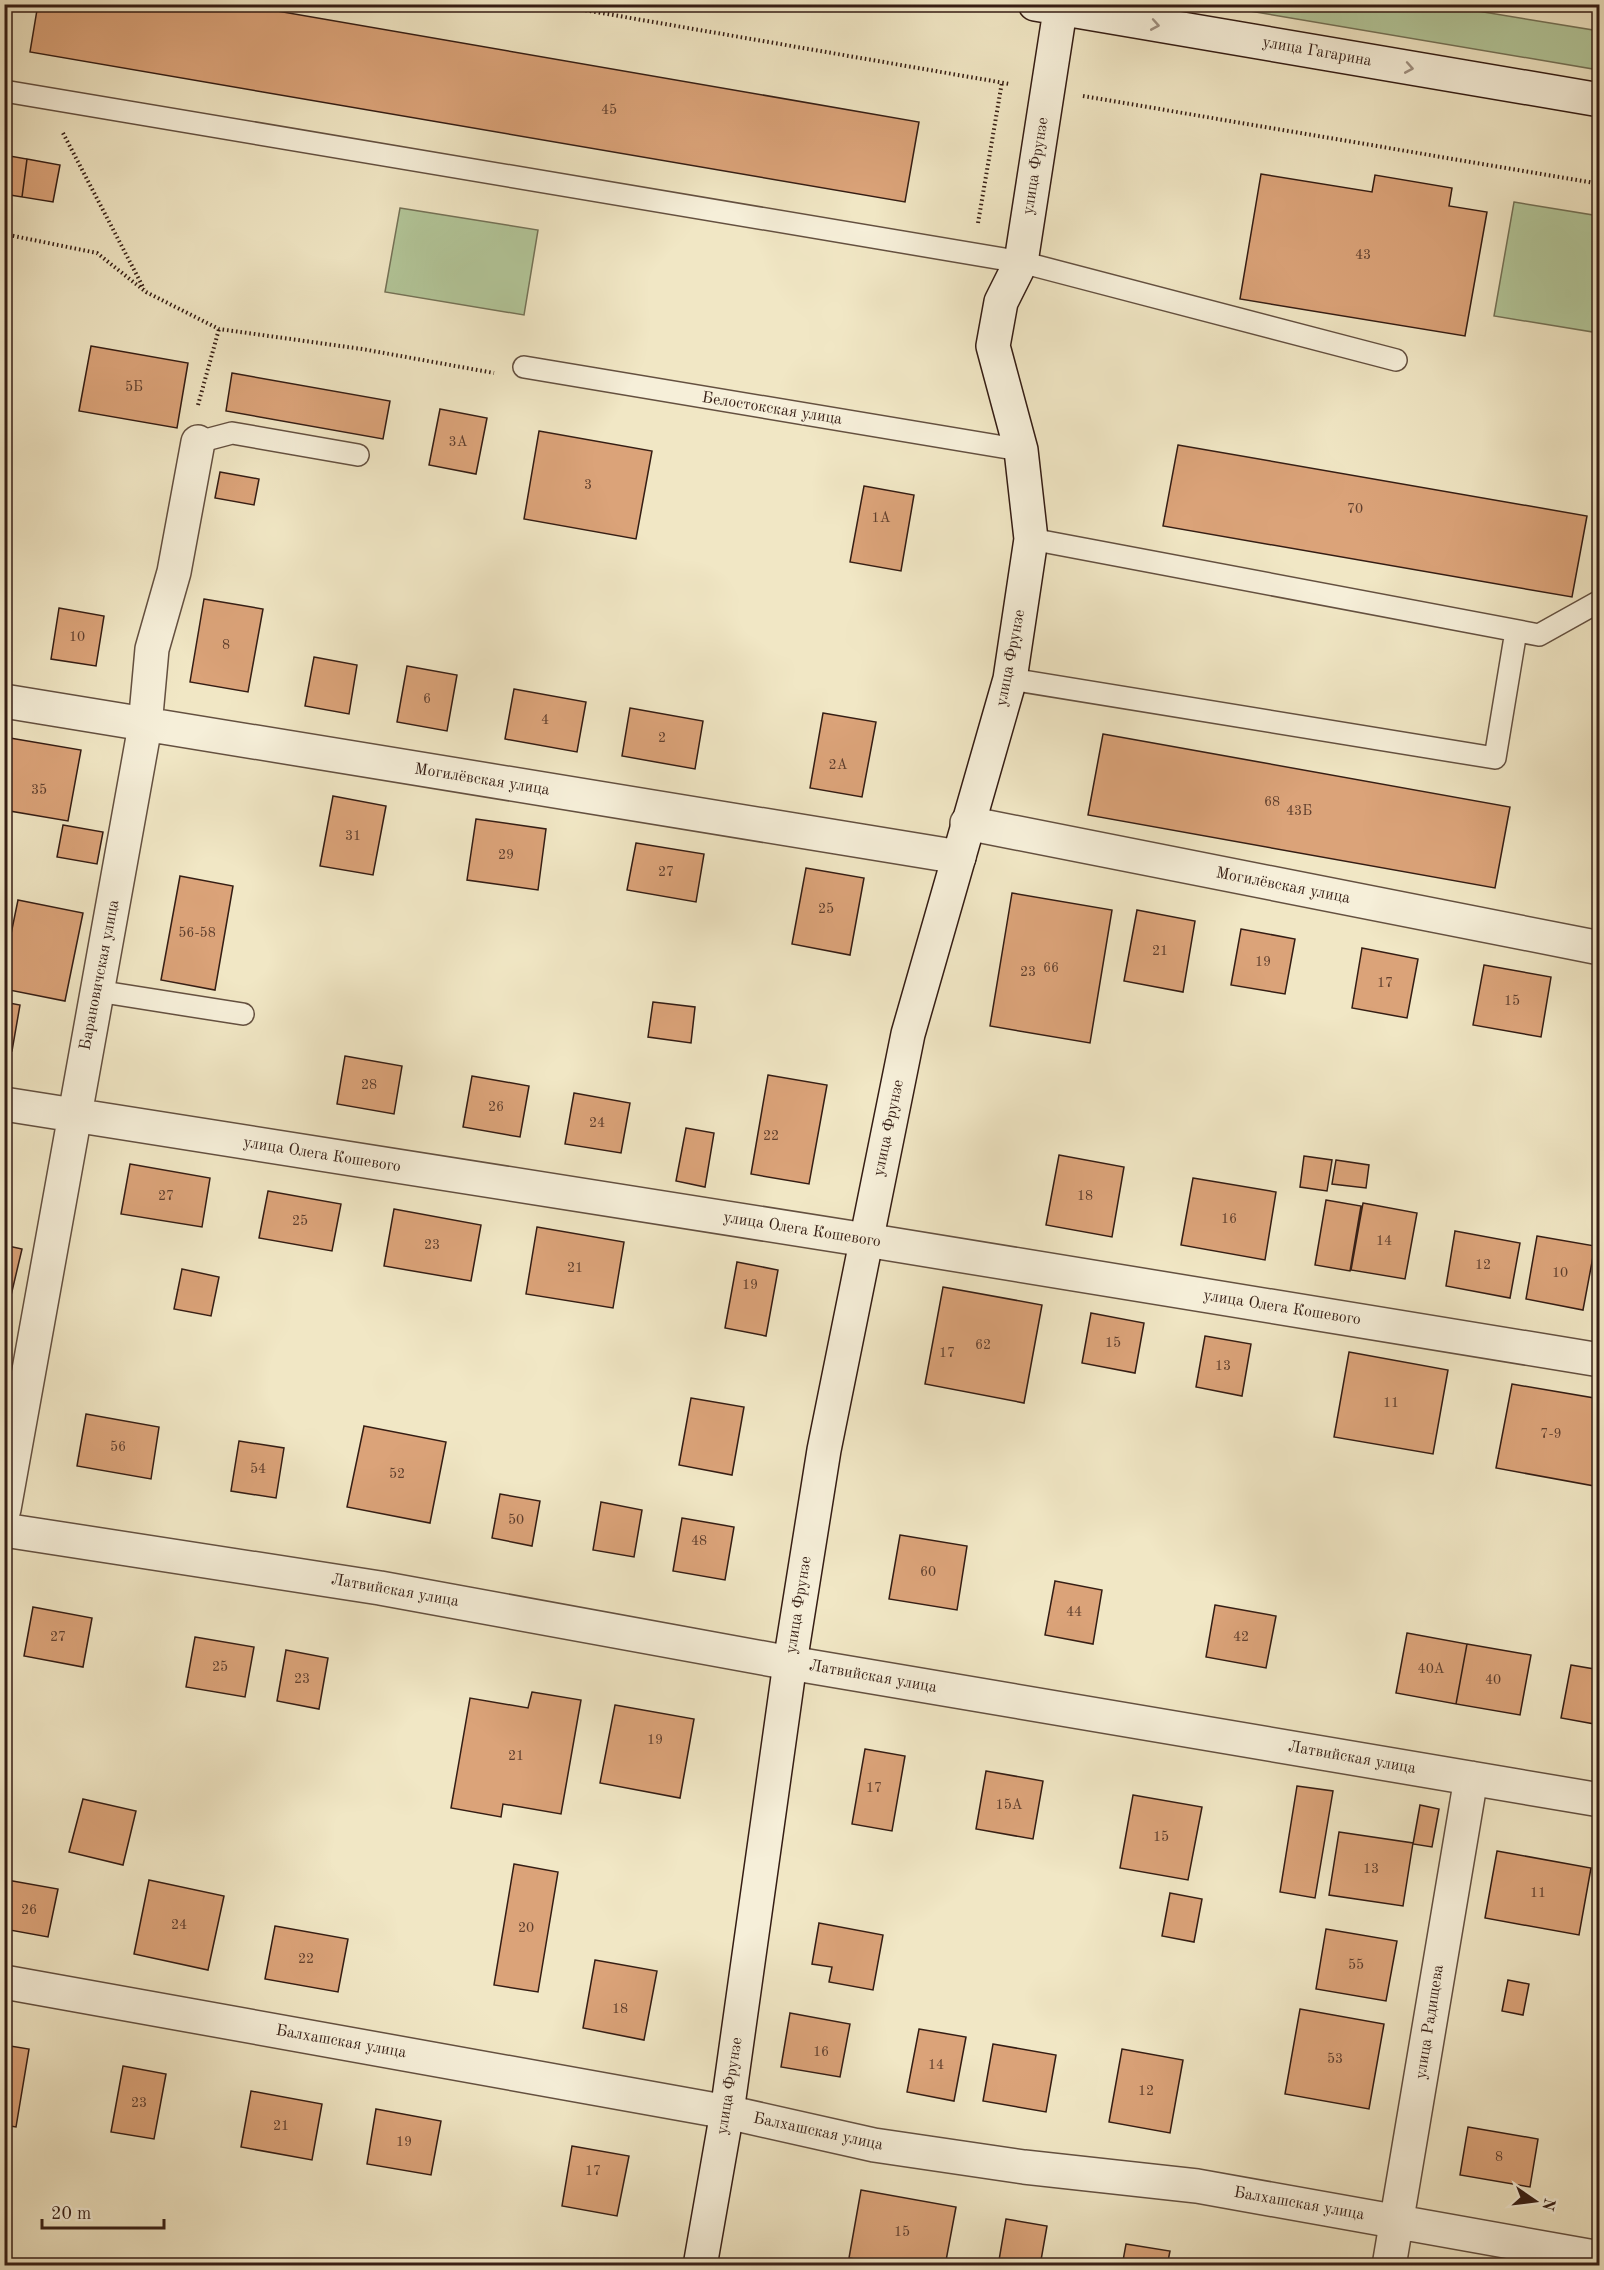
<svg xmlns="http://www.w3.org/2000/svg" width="1604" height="2270" font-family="'Old Standard TT',serif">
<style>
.green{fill:#b3c79a;stroke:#747257;stroke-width:1.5}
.building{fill:#dba379;stroke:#351d14;stroke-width:1.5}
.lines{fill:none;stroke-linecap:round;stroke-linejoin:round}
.lane-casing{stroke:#645040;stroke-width:24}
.street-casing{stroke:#645040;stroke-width:36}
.secondary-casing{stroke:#351d14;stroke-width:36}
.path{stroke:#351d14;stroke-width:4;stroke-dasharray:1.5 3;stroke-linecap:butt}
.lane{stroke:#f6efd9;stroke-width:21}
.street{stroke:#f6efd9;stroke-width:33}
.secondary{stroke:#f6efd9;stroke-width:33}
.oneway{stroke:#9f9080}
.labels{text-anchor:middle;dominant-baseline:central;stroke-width:5;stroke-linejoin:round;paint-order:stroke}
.number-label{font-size:14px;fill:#5e3e2d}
.street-label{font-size:16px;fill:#351d14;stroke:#f6efd9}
</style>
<rect width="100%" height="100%" fill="#f1e7c5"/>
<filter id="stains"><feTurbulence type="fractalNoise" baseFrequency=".00333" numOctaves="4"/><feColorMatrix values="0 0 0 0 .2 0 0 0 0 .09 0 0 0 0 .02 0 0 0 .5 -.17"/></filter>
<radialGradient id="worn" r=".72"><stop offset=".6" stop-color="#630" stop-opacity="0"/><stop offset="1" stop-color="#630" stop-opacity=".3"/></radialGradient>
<!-- green -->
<path class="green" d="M1214 5H1441L1599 31V70Z
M1514 202 1599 216V333L1494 316Z
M400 208 538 230 524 315 385 292Z"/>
<!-- building -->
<path class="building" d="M38 4H236L919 122 905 202 30 52Z
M4 155 27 159 22 197 4 194Z
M27 159 60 165 53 202 22 197Z
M1261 174 1372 192 1375 175 1452 188 1449 206 1487 212 1465 336 1240 299Z
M91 346 188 363 177 428 79 411Z
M232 373 390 401 383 439 226 411Z
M440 409 487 418 476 474 429 465Z
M539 431 652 451 636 539 524 519Z
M1178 445 1587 516 1572 597 1163 526Z
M220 472 259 479 254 505 215 498Z
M864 486 914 495 901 571 850 562Z
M204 599 263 609 248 692 190 682Z
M59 608 104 616 96 666 51 659Z
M314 657 357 665 349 714 305 706Z
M407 666 457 675 447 731 397 722Z
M514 689 586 702 577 752 505 739Z
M630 708 703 721 695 769 622 756Z
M823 713 876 722 862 797 810 788Z
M1103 734 1510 807 1495 888 1088 815Z
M10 738 81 750 68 821 4 810V770Z
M333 796 386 806 373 875 320 866Z
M476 819 546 829 538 890 467 880Z
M63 825 103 832 97 864 57 857Z
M636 843 704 854 696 902 627 890Z
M806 868 864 878 850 955 792 944Z
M180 876 233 886 215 990 161 980Z
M1012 893 1112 910 1090 1043 990 1026Z
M18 900 83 913 65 1001 4 989V968Z
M1137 910 1195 921 1183 992 1124 981Z
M1241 929 1295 939 1285 994 1231 985Z
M1362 948 1418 959 1407 1018 1352 1008Z
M1484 965 1551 977 1541 1037 1473 1025Z
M4 1002 20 1005 12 1051 4 1050Z
M653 1002 695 1007 691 1043 648 1037Z
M345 1056 402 1066 394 1114 337 1104Z
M768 1075 827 1085 809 1184 751 1174Z
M472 1076 529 1086 520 1137 463 1127Z
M574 1093 630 1103 621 1153 565 1144Z
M686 1128 714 1133 705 1187 676 1181Z
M1059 1155 1124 1167 1112 1237 1046 1225Z
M1304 1156 1332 1160 1327 1191 1300 1187Z
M1336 1160 1369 1165 1366 1188 1332 1184Z
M130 1164 210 1178 202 1227 121 1214Z
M1193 1178 1276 1192 1265 1260 1181 1245Z
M268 1191 341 1204 332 1251 259 1238Z
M1326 1200 1361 1206 1350 1271 1315 1265Z
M1363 1203 1417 1213 1405 1279 1351 1270Z
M394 1209 481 1225 471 1281 384 1266Z
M537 1227 624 1242 613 1308 526 1294Z
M1455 1231 1520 1243 1510 1298 1446 1286Z
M1537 1236 1595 1246 1583 1310 1526 1299Z
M4 1245 22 1249 9 1304 4 1303Z
M737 1262 778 1270 766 1336 725 1328Z
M182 1269 219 1277 211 1316 174 1309Z
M943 1287 1042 1305 1024 1403 925 1384Z
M1091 1313 1144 1323 1135 1373 1082 1363Z
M1205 1336 1251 1344 1242 1396 1196 1387Z
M1349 1352 1448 1370 1433 1454 1334 1437Z
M1512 1384 1600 1399V1487L1496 1468Z
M691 1398 744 1407 732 1475 679 1465Z
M86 1414 159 1427 151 1479 77 1466Z
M364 1426 446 1442 430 1523 347 1507Z
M239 1441 284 1448 276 1498 231 1491Z
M500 1494 540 1501 532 1546 492 1538Z
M601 1502 642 1510 634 1557 593 1550Z
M682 1518 734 1527 725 1580 673 1571Z
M900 1535 967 1546 957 1610 889 1599Z
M1055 1581 1102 1590 1093 1644 1045 1635Z
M1215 1605 1276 1616 1266 1668 1206 1657Z
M33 1607 92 1618 83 1667 24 1656Z
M1407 1633 1467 1644 1456 1704 1396 1693Z
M195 1637 254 1647 245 1697 186 1687Z
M1467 1644 1531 1655 1520 1715 1456 1704Z
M286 1650 328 1658 319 1709 277 1701Z
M1571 1665 1600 1670V1725L1561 1718Z
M532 1692 581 1700 561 1814 503 1804 501 1817 451 1808 470 1698 528 1708Z
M615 1705 694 1719 680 1798 600 1783Z
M865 1749 905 1756 892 1831 852 1824Z
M986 1771 1043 1781 1033 1839 976 1829Z
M1297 1786 1333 1791 1315 1898 1280 1892Z
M1133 1795 1202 1807 1188 1880 1120 1868Z
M83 1799 136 1811 123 1865 69 1852Z
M1420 1805 1439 1809 1432 1847 1413 1844Z
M1339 1832 1413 1843 1403 1906 1329 1895Z
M1497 1851 1591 1868 1579 1935 1485 1918Z
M514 1864 558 1872 538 1992 494 1985Z
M7 1880 58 1889 48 1937 4 1929Z
M149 1880 224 1896 208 1970 134 1954Z
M1170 1893 1202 1899 1194 1942 1162 1936Z
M819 1923 883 1935 873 1990 829 1982 832 1967 812 1964Z
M275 1926 348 1939 338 1992 265 1979Z
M1326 1929 1397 1941 1386 2001 1316 1989Z
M595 1960 657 1971 644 2040 583 2028Z
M1508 1980 1529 1984 1523 2015 1502 2011Z
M1300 2009 1384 2024 1369 2109 1285 2094Z
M790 2013 850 2024 840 2077 781 2067Z
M919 2029 966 2037 954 2101 907 2092Z
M993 2044 1056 2055 1046 2112 983 2101Z
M4 2045 29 2049 16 2127 4 2125Z
M1122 2049 1183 2060 1170 2133 1109 2122Z
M123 2066 166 2074 154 2139 111 2132Z
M251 2091 322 2104 312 2160 241 2147Z
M376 2109 441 2121 431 2175 367 2164Z
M1468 2127 1538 2139 1530 2187 1460 2175Z
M572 2146 629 2156 617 2216 562 2206Z
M1600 2170V2204L1594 2203Z
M861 2190 956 2207 945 2266H892L849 2258Z
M1006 2219 1047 2226 1040 2266H998Z
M1126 2244 1170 2251 1167 2266H1122Z"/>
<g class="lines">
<defs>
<path id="lane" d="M4 91 1021 262 1396 360
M524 367 1021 450
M198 442 232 433 358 455
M1031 539 1539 635 1600 601
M1010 679 1495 758 1516 631
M97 991 243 1014"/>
<path id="street" d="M4 701 959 857
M967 823 1600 948
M4 1104 866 1240 1600 1360
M4 1509 145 726 152 649 174 572 198 442
M4 1530 380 1588 790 1663 1600 1800
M4 1982 727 2112 874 2145 1024 2167 1197 2186 1600 2258
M1389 2266 1471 1778"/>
<path id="secondary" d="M1035 4 1600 100
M700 2266 727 2112 790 1663 824 1450 908 1034 1010 679 1031 539 1021 450 993 346 1001 302 1021 262 1061 4"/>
</defs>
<!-- lane casing -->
<use href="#lane" class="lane-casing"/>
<!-- street casing -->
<use href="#street" class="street-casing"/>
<!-- secondary casing -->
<use href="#secondary" class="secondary-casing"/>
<!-- path -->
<path class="path" d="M550 4 1010 84
M1083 96 1600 184
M63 133 144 289
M978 223 1002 82
M4 234 97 253 146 292 219 329 362 349 494 373
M198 405 219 329"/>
<!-- lane -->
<use href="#lane" class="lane"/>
<!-- street -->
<use href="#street" class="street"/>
<!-- secondary -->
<use href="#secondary" class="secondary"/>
</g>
<!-- one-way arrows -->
<defs><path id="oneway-chevron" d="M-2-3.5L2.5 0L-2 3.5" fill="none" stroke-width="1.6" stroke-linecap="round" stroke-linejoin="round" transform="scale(1.5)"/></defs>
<g class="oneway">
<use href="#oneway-chevron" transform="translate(1155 25) rotate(10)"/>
<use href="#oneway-chevron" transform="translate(1409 68) rotate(10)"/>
</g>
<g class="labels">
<!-- number labels -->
<g class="number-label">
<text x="609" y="110">45</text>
<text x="1363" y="255">43</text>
<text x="134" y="387">5Б</text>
<text x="458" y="442">3А</text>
<text x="588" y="485">3</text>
<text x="1355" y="509">70</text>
<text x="881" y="518">1А</text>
<text x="77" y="637">10</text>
<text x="226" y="645">8</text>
<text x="427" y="699">6</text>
<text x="545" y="720">4</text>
<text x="662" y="738">2</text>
<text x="838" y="765">2А</text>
<text x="39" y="790">35</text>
<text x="1272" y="802">68</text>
<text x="1299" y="811">43Б</text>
<text x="353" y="836">31</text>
<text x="506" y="855">29</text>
<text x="666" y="872">27</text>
<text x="826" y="909">25</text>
<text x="197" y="933">56-58</text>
<text x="1160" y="951">21</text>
<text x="1263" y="962">19</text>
<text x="1051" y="968">66</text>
<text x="1028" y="972">23</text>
<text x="1385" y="983">17</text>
<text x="1512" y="1001">15</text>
<text x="369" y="1085">28</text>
<text x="496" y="1107">26</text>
<text x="597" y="1123">24</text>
<text x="771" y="1136">22</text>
<text x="166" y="1196">27</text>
<text x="1085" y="1196">18</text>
<text x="1229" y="1219">16</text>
<text x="300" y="1221">25</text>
<text x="1384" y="1241">14</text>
<text x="432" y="1245">23</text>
<text x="1483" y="1265">12</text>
<text x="575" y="1268">21</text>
<text x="1560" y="1273">10</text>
<text x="750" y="1285">19</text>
<text x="1113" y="1343">15</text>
<text x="983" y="1345">62</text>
<text x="947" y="1353">17</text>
<text x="1223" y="1366">13</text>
<text x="1391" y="1403">11</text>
<text x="1551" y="1434">7-9</text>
<text x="118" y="1447">56</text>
<text x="258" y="1469">54</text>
<text x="397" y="1474">52</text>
<text x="516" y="1520">50</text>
<text x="699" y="1541">48</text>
<text x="928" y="1572">60</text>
<text x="1074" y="1612">44</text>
<text x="58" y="1637">27</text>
<text x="1241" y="1637">42</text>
<text x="220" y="1667">25</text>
<text x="1431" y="1669">40А</text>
<text x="302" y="1679">23</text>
<text x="1493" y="1680">40</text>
<text x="655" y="1740">19</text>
<text x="516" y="1756">21</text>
<text x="874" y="1788">17</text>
<text x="1009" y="1805">15А</text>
<text x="1161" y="1837">15</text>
<text x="1371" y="1869">13</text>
<text x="1538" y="1893">11</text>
<text x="29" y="1910">26</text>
<text x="179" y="1925">24</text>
<text x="526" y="1928">20</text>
<text x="306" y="1959">22</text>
<text x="1356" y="1965">55</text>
<text x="620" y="2009">18</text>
<text x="821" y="2052">16</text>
<text x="1335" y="2059">53</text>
<text x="936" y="2065">14</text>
<text x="1146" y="2091">12</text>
<text x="139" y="2103">23</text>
<text x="281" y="2126">21</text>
<text x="404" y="2142">19</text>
<text x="1499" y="2157">8</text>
<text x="593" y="2171">17</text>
<text x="902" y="2232">15</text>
</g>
<!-- street labels -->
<g class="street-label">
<text transform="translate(1317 52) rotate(10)">улица Гагарина</text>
<text transform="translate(1036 166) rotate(-81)">улица Фрунзе</text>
<text transform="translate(772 409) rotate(9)">Белостокская улица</text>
<text transform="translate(1011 658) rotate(-79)">улица Фрунзе</text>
<text transform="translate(482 780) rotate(9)">Могилёвская улица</text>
<text transform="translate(1283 886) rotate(11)">Могилёвская улица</text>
<text transform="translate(100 975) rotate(-79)">Барановичская улица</text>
<text transform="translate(889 1128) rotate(-78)">улица Фрунзе</text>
<text transform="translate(322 1155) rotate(9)">улица Олега Кошевого</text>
<text transform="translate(802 1230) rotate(9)">улица Олега Кошевого</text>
<text transform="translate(1282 1308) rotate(9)">улица Олега Кошевого</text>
<text transform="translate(395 1591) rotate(10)">Латвийская улица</text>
<text transform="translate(799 1605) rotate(-81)">улица Фрунзе</text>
<text transform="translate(873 1677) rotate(10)">Латвийская улица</text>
<text transform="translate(1352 1758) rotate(10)">Латвийская улица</text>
<text transform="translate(1430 2022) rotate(-81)">улица Радищева</text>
<text transform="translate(341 2042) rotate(10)">Балхашская улица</text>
<text transform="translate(730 2086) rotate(-81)">улица Фрунзе</text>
<text transform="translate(818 2132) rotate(12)">Балхашская улица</text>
<text transform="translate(1299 2204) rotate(10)">Балхашская улица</text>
</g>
</g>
<!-- margin -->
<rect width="1604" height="2270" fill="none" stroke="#f1e7c5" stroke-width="24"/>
<rect x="6" y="6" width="1592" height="2258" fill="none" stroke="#351d14" stroke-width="3"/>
<rect x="12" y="12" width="1580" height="2246" fill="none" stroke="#351d14" stroke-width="1.5"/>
<!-- north arrow -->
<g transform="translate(1535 2201) rotate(104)" stroke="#f6efd9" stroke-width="4.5" paint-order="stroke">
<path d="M0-4.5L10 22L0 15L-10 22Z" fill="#351d14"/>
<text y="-9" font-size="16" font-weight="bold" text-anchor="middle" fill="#351d14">N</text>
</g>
<!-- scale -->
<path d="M42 2219v9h122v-9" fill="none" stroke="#351d14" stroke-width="3"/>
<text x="51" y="2219" font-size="18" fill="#351d14" stroke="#f6efd9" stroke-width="4.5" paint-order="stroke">20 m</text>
<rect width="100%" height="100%" filter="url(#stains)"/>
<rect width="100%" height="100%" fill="url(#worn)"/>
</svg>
